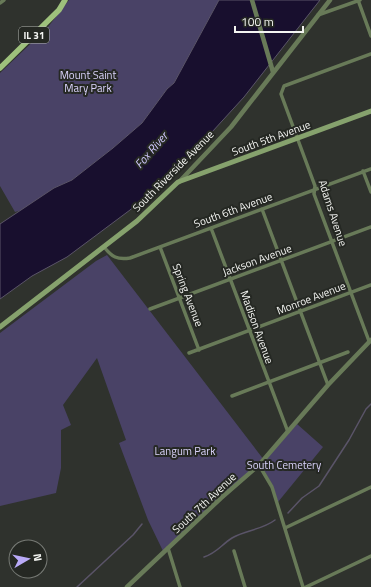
<svg xmlns="http://www.w3.org/2000/svg" width="371" height="587" font-family="'Titillium Web',sans-serif">
<style>
.green{fill:#494266}
.water{fill:#180f2e;stroke:#5a5468}
.lines{fill:none;stroke-linecap:round;stroke-linejoin:round}
.stream{stroke:#5a5468;stroke-width:1.5}
.minor{stroke:#687a58;stroke-width:3.5}
.tertiary{stroke:#687a58;stroke-width:4.5}
.secondary{stroke:#86a26d;stroke-width:5}
.primary{stroke:#9ec17c;stroke-width:5.5}
.labels{text-anchor:middle;dominant-baseline:central;stroke-width:4;stroke-linejoin:round;paint-order:stroke}
.shield{fill:#252823;stroke:#b5b7b3;stroke-width:1}
.shield-label{font-size:10px;font-weight:bold;fill:#f3f4f1}
.park-label{font-size:11px;fill:#dbd4fc;stroke:#252823}
.street-label{font-size:11px;fill:#f3f4f1;stroke:#252823}
.water-label{font-size:12px;font-style:italic;fill:#cfc7fa;stroke:#252823}
</style>
<rect width="100%" height="100%" fill="#2f322d"/>
<!-- green -->
<path class="green" d="M69 0H219L174 83 167 89 142 123 113 148 72 180 54 188 22 210 15 212 0 186V73L48 27Z
M107 255 264 460 163 551 148 520 119 443 126 440 97 358 63 405 71 425 61 430V468L56 493 0 506V333L96 261Z
M297 424 323 447 278 502 273 486 261 465Z"/>
<!-- water -->
<path class="water" d="M219 0H320L244 97 180 167 130 210 67 257 32 276 0 299V224L54 188 72 180 113 148 142 123 167 89 174 83Z"/>
<g class="lines">
<!-- stream -->
<path class="stream" d="M288 513 302 498 319 486 349 440 366 409 371 404
M204 557C217 553 221 545 232 538 245 530 262 530 275 520
M77 587 133 535 142 524"/>
<!-- minor -->
<path class="minor" d="M358 0 371 36
M0 3 4 0
M318 15 360 0
M363 171 371 192
M262 209 328 385
M211 228 288 432
M104 247C112 257 117 260 130 258L371 169
M160 247 199 350
M150 309 371 227
M369 341 314 194 315 186 281 94 284 86 371 54
M189 353 371 285
M232 396 348 352
M259 465 272 487 303 587
M285 528 371 487
M168 548 180 587
M234 551 245 587
M306 587 371 556"/>
<!-- tertiary -->
<path class="tertiary" d="M252 0 273 72
M179 182 231 127 330 0
M127 587 221 498 259 465 328 385 371 340"/>
<!-- secondary -->
<path class="secondary" d="M0 327 137 221 178 182 371 111"/>
<!-- primary -->
<path class="primary" d="M0 68 59 10 65 0"/>
</g>
<g class="labels">
<!-- shield labels -->
<rect class="shield" x="19" y="27" width="30" height="16" rx="3"/>
<g class="shield-label">
<text x="34" y="35">IL 31</text>
</g>
<!-- park labels -->
<g class="park-label">
<text x="88" y="75">Mount Saint<tspan x="88" dy="13">Mary Park</tspan></text>
<text x="185" y="451">Langum Park</text>
<text x="284" y="465">South Cemetery</text>
</g>
<!-- street labels -->
<g class="street-label">
<text transform="translate(271 138) rotate(-20)">South 5th Avenue</text>
<text transform="translate(173 171) rotate(-45)">South Riverside Avenue</text>
<text transform="translate(233 210) rotate(-20)">South 6th Avenue</text>
<text transform="translate(333 213) rotate(72)">Adams Avenue</text>
<text transform="translate(257 260) rotate(-20)">Jackson Avenue</text>
<text transform="translate(188 295) rotate(69)">Spring Avenue</text>
<text transform="translate(311 298) rotate(-21)">Monroe Avenue</text>
<text transform="translate(257 327) rotate(70)">Madison Avenue</text>
<text transform="translate(204 503) rotate(-43)">South 7th Avenue</text>
</g>
<!-- water labels -->
<g class="water-label">
<text transform="translate(151 150) rotate(-49)">Fox River</text>
</g>
</g>
<!-- north arrow -->
<g transform="translate(28 559) rotate(81)"><circle r="19" fill="#252823" stroke="#777a75"/>
<path d="M0-3L7 15L0 10L-7 15Z" fill="#b9aaf7"/>
<text y="-6" font-size="11" font-weight="bold" text-anchor="middle" fill="#f3f4f1">N</text>
</g>
<!-- scale -->
<path d="M235 26v6h68v-6" fill="none" stroke="#f3f4f1" stroke-width="2"/>
<text x="241" y="26" font-size="12" fill="#f3f4f1" stroke="#252823" stroke-width="3" paint-order="stroke">100 m</text>
</svg>
